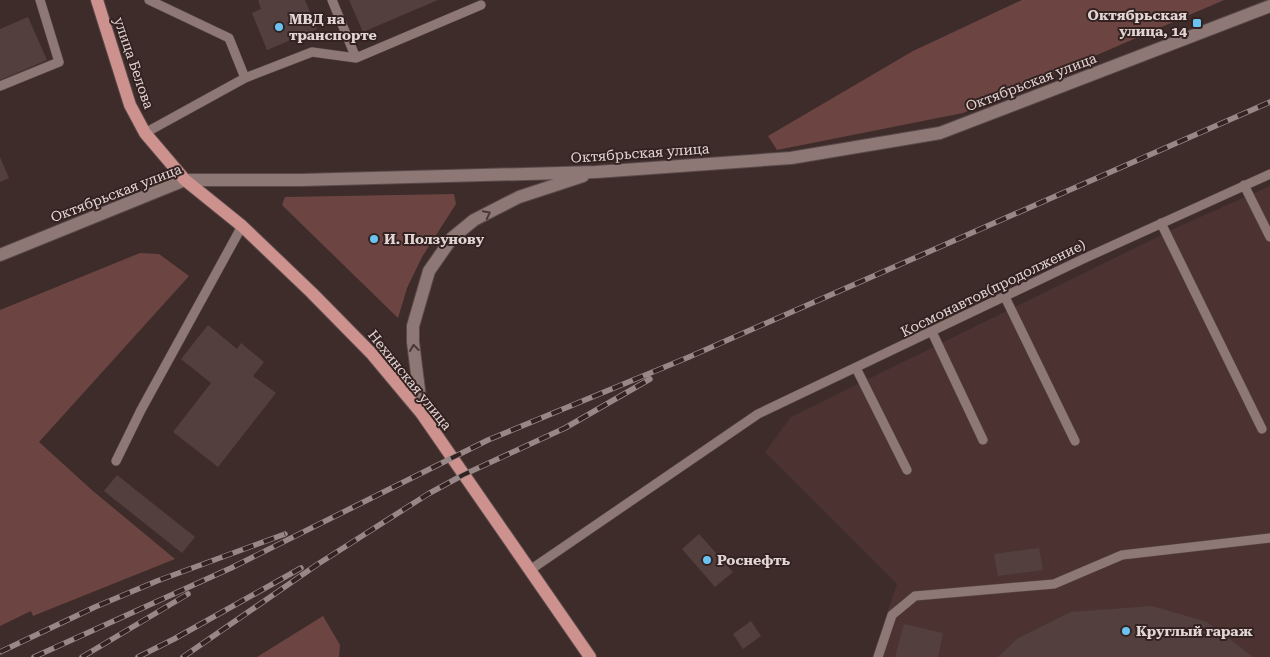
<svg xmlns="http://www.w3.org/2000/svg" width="1270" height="657" font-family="'Roboto Serif',serif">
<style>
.built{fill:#4c3331}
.green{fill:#6c4543}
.building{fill:#53403e}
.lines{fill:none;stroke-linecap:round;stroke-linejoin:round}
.lane-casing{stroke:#594a49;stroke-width:10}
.secondary-casing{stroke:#594a49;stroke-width:14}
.primary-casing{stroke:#594a49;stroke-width:14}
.lane{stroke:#8e7876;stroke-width:9}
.secondary{stroke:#8e7876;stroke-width:12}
.primary{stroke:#ce928e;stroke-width:12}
.rail-casing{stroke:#978887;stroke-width:5.5}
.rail{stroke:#342221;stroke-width:4;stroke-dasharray:11;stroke-linecap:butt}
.oneway{stroke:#4a3836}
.poi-dot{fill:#6ac3f1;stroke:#342221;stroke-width:2}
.labels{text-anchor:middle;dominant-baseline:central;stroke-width:4;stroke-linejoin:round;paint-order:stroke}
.poi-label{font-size:14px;font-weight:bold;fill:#e2d6d5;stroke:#342221;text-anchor:start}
.street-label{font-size:14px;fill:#e2d6d5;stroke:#342221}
</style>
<rect width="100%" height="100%" fill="#3e2c2b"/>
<!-- built -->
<path class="built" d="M1270 186V657H872L897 584 765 452 791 417 1180 226Z"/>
<!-- green -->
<path class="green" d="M1022 0H1224L963 113 777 150 768 136 913 51Z
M454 194 456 204 422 257 407 288 398 318 282 205 285 197Z
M140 253 159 254 189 276 39 442 93 491 175 559 33 616 31 611 0 626V310Z
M323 616 340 645 339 657H257Z"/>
<!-- building -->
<path class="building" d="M258 0H305L317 29 267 50 252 13 261 9Z
M349 0H438L363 32Z
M28 17 47 60 0 80V29Z
M0 157 9 178 0 182Z
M208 325 237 349 241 343 264 362 253 376 276 393 218 467 173 432 211 383 181 359Z
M117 475 195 537 182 553 104 491Z
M699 534 733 572 715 587 682 549Z
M1039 548 1043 570 998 576 994 554Z
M1152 606 1207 622 1253 657H998L1017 639 1071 612Z
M751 621 761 636 743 649 733 634Z
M904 624 943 633 938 657H895Z"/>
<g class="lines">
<defs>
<path id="lane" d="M149 0 229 38 245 78
M332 0 356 58
M0 86 59 62 40 0
M145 133 245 78 312 52 356 58 481 5
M1244 185 1270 237
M1161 223 1262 429
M1005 297 1075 441
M932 332 983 440
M856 368 907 470
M116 461 141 410 242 226
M530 570 758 414 1083 259 1270 174
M878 657 892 615 915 596 1054 584 1122 555 1270 538"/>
<path id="secondary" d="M0 255 185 180H301L596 172 791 158 940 133 1270 6
M422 414 413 342V326L429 271 452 238 474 220 519 197 583 176"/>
<path id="primary" d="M97 0 130 105 145 133 185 180 242 226 312 293 371 353 422 414 590 657"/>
</defs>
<!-- lane casing -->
<use href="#lane" class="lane-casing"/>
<!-- secondary casing -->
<use href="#secondary" class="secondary-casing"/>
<!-- primary casing -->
<use href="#primary" class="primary-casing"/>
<!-- lane -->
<use href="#lane" class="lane"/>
<!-- secondary -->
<use href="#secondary" class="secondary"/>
<!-- primary -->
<use href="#primary" class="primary"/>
<defs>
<path id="rail" d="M0 652 95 607 157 581 285 534
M34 657 231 568 488 440 689 357 1270 102
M82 657 188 594
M138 657 174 639 301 568
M183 657 318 564 428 494 463 475 565 428 650 379"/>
</defs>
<!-- rail casing -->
<use href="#rail" class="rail-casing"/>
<!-- rail -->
<use href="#rail" class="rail"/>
</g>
<!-- one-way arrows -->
<defs><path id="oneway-chevron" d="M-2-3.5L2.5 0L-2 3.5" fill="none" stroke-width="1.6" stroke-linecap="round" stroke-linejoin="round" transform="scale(1.25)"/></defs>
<g class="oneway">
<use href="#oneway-chevron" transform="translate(487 214) rotate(-27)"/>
<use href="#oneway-chevron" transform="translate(414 348) rotate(-96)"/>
</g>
<!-- markers -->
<g class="poi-dot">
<rect x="1192" y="18" width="10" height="10" rx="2.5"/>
<circle cx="279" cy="27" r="5"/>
<circle cx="374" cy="239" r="5"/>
<circle cx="707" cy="560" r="5"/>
<circle cx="1126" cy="631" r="5"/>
</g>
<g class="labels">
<!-- poi labels -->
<g class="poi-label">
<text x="1187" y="15" text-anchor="end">Октябрьская<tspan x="1187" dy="16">улица, 14</tspan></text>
<text x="289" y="19">МВД на<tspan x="289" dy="16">транспорте</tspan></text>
<text x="384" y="239">И. Ползунову</text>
<text x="717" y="560">Роснефть</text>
<text x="1136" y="631">Круглый гараж</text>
</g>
<!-- street labels -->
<g class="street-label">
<text transform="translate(134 63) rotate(71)">улица Белова</text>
<text transform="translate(1031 82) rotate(-21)">Октябрьская улица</text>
<text transform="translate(640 153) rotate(-4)">Октябрьская улица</text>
<text transform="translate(116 193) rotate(-21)">Октябрьская улица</text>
<text transform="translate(993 288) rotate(-26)">Космонавтов(продолжение)</text>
<text transform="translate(410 380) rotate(51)">Нехинская улица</text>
</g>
</g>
</svg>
